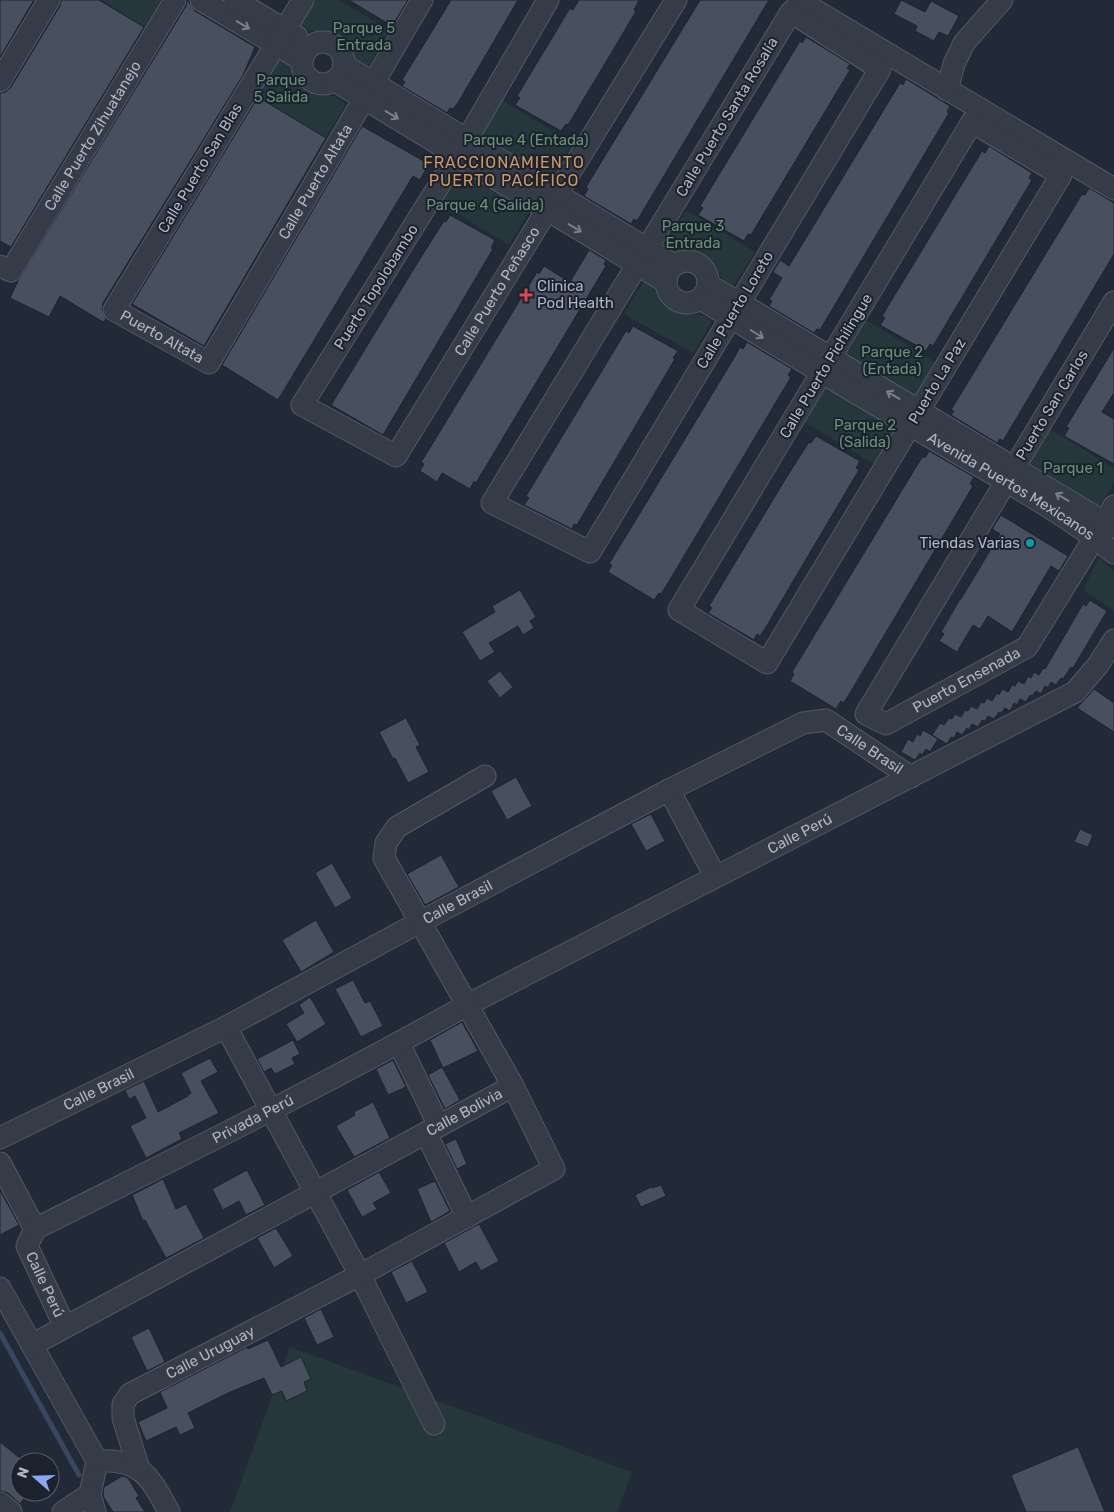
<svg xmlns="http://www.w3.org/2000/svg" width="1114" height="1512" font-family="Rubik,sans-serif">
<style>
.green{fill:#25373a}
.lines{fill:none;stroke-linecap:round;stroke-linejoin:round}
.stream{stroke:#384660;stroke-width:5}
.building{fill:#485060;stroke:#1d232f}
.minor-casing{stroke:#535966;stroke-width:23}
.minor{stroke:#353c48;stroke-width:21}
.oneway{stroke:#797f8c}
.health-dot{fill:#e0444e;stroke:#1b212d;stroke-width:2}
.culture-dot{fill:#0f9aa8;stroke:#1b212d;stroke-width:2}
.labels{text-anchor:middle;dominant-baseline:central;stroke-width:4;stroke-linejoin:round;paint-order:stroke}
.park-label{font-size:15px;fill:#699476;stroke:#1b212d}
.street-label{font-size:15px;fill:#b0b6c4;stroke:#1b212d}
.poi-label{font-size:15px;fill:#b0b6c4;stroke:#1b212d;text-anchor:start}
.neighbourhood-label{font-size:16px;letter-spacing:1px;fill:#ce9962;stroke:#1b212d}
</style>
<rect width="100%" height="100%" fill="#222a38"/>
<!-- green -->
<path class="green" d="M101 0H161L145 27Z
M311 0H339L389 30 367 68 356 61 340 36 308 30 298 23Z
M278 57 289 65 304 90 336 97 346 105 325 138 255 94Z
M502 100 573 143 550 180 480 137Z
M461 165 531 208 509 245 438 202Z
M686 210 755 252 732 288 724 284 718 270 708 259 690 252H677L665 245Z
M645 279C656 287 659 302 670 309 680 316 691 313 701 315 705 316 708 319 712 321L693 353 624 314Z
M867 320 938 364 916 400 845 357Z
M827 385 898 428 875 465 804 422Z
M1050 429 1114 468V483L1098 509 1028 466Z
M1099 557 1114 571V610L1083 590Z
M290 1347 632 1472 617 1512H230Z"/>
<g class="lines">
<!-- stream -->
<path class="stream" d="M0 1333 79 1475"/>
</g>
<!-- building -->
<path class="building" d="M0 0H34L0 57Z
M61 0H99L144 27 11 247 0 241V93L6 92 11 87 60 6Z
M187 0 195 11 255 47 243 75 103 303 102 310 106 319 103 322 60 296 49 317 10 298 18 281 186 6Z
M349 0H408L392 26Z
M451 0H518L459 101 453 109 450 108 447 113 402 86 405 82 402 80Z
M579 0H639L634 10 636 11 612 52 568 125 566 124 561 131 515 105 520 98 517 96 558 28 570 8 573 10Z
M700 0H769L637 221 634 219 631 224 584 196 588 189 586 187Z
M901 0 925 12 931 1 959 16 948 36 939 32 934 41 915 31 917 26 894 14Z
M806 37 850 64 847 68 850 70 751 235 748 234 744 241 698 215 703 208 700 206 800 41 802 43Z
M906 79 950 106 947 112 949 113 820 330 817 329 814 333 769 306 772 301 769 300 782 278 773 272 780 260 789 266 900 83 903 85Z
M258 97 326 138 204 346 132 304Z
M362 126 429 164 420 180 413 176 278 400 222 365Z
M989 146 1032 173 1029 178 1032 180 933 346 930 344 926 351 880 325 885 318 882 316 982 151 985 153Z
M1089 188 1114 203V254L1003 441 1000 439 997 443 951 415 954 411 951 410 1082 194 1085 195Z
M450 215 495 240 491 248 493 249 383 435 331 405 421 257 444 221 446 222Z
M589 250 606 260 604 264 606 266 476 483 474 481 470 489 442 473 437 482 420 471 424 464 421 462 425 456 537 272 539 274 544 266 570 282Z
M633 326 678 351 673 358 675 359 577 525 574 524 572 529 524 505 529 498 526 496 626 331 629 333Z
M747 342 792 369 788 375 791 377 668 583 661 594 659 593 654 600 608 572 612 565 609 564 734 358 740 347 743 349Z
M1114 348V393L1102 412 1114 419V464L1064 436 1069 428 1066 427Z
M816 436 860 461 856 468 859 470 766 627 760 636 757 634 754 640 708 613 712 608 709 606 786 478 809 442 811 443Z
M929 451 974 477 970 484 973 486 847 698 843 703 841 701 836 709 790 681 794 674 792 672 916 467 923 456 925 458Z
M1001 515 1068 556 1059 571 1051 566 1012 632 988 616 980 629 973 625 957 652 939 641 944 634 941 632 960 599H961L1000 534 992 529Z
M520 590 536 617 530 621 534 628 523 635 518 626 489 643 495 652 480 661 462 632 495 612 492 606Z
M1090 600 1107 611 1073 668 1071 667 1063 679 1061 678 1056 685 1051 682 1048 688 1045 686 1041 694 1036 691 1032 696 1030 695 1026 702 1020 699 1017 705 1014 703 1010 711 1005 708 1001 713 999 712 994 719 988 716 985 721 982 720 978 727 972 724 969 730 967 728 962 735 957 732 954 738 951 737 947 744 932 735 940 723 944 725 949 718 952 719 955 714 961 717 965 710 968 711 971 706 977 709 981 702 984 703 987 698 992 701 997 693 999 695 1002 689 1008 692 1012 685 1015 686 1018 681 1024 684 1028 676 1031 678 1034 672 1039 675 1043 668 1045 669 1083 604 1086 606Z
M500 671 513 687 500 698 487 681Z
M1094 689 1114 703V732L1077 708Z
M406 718 420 745 416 747 429 772 408 783 395 758 393 759 379 732Z
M923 730 938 739 930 752 926 749 922 755 920 753 915 760 901 752 908 739 913 742 917 734 920 736Z
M516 777 532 806 507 820 491 791Z
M651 814 665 841 646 851 631 824Z
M1080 829 1093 835 1088 847 1074 842Z
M441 855 459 887 425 905 407 874Z
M332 863 352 898 335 908 315 873Z
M316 920 334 952 301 972 282 940Z
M353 980 365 1003 370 1001 383 1026 361 1037 335 989Z
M310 997 326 1024 297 1042 286 1024 304 1013 299 1005Z
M462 1022 478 1051 443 1068 430 1040Z
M293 1040 300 1054 292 1058 295 1064 275 1074 271 1068 264 1072 257 1059Z
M210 1058 218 1072 201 1081 219 1113 179 1133 182 1139 146 1158 130 1126 146 1118 135 1096 129 1099 125 1090 144 1081 158 1112 188 1096V1095L191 1093 181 1073Z
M393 1060 406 1087 388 1095 376 1069Z
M442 1067 460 1100 445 1109 428 1075Z
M373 1102 390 1138 354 1157 336 1126 355 1115 354 1112Z
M456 1139 467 1164 457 1169 445 1144Z
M247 1170 265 1205 246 1215 239 1201 223 1210 212 1189Z
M379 1172 391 1193 373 1203 377 1209 362 1217 347 1190Z
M163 1179 176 1209 186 1204 204 1238 166 1258 145 1220 143 1221 132 1195Z
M435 1181 450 1211 431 1222 417 1189Z
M661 1185 666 1196 641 1207 635 1195 651 1187 652 1188Z
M0 1190 19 1225 0 1235Z
M479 1224 499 1261 481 1271 476 1262 459 1272 444 1243Z
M276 1228 293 1256 274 1268 257 1238Z
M412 1261 428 1292 406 1303 391 1272Z
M321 1309 334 1337 317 1345 304 1318Z
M149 1328 165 1362 147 1371 131 1337Z
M268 1340 281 1367 301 1357 311 1379 304 1382 307 1391 286 1401 282 1391 272 1395 264 1378 226 1394 188 1413 195 1428 180 1435 176 1427 146 1441 138 1422 167 1408 160 1392 247 1347 248 1349Z
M0 1442 20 1458V1492H29L20 1504 8 1493 0 1491Z
M1078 1447 1105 1512H1026L1011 1475Z
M122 1476 128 1478 139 1496 136 1498 145 1512H113L104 1498 103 1494 104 1487Z"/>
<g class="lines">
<defs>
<g id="minor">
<path d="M201 0 302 60"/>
<path d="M235 0 297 37"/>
<path id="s1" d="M303 0 114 310 209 363 422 0"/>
<path id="s2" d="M548 0 458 155 302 405 396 456 676 0"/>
<path d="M798 0 1114 189"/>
<path d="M791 12 880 69 590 552 492 503Z"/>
<circle cx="323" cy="63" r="21"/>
<path d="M344 65 674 265"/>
<path d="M0 81 49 0"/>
<path d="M335 81 666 282"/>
<path d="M947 90 954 64 964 43 1002 0"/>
<path d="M972 122 1061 175 767 663 679 610Z"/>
<circle cx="687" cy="282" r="21"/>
<path id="s3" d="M0 266 11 271 175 0"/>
<path d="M708 285 740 303 1104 522 1114 527"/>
<path id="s4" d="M701 299C784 351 869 401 954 451 1007 482 1067 515 1114 553"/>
<path id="s5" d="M1114 302 866 714 886 724 1027 647 1114 506"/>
<path d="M669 790 715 876"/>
<path d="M226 1027 360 1275 434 1424"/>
<path d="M399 1043 439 1126"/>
<path d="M426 1133 467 1217"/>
<path id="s6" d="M0 1138 226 1027 420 922 669 790 803 723 826 720 911 777"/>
<path id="s7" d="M0 1163 35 1229 27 1246 65 1327"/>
<path id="s8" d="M35 1229C180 1156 325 1085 467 1005L1075 692 1098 665 1114 640"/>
<path d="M0 1288 97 1461 90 1494 95 1512"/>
<path id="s9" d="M32 1345 513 1086"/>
<path d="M97 1461C142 1459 150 1477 169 1512"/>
<path id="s10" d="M139 1469 123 1418V1404L130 1394 360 1275 554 1169 513 1086 384 858 386 843 397 827 485 776"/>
<path d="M0 1503 11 1512"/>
<path d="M63 1512 90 1494"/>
</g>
</defs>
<!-- minor casing -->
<use href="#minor" class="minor-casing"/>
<!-- minor -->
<use href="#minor" class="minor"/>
</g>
<!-- one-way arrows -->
<defs><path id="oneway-shaft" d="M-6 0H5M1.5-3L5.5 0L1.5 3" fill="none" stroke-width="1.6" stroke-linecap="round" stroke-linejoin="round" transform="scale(1.25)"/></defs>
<g class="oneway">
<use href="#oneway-shaft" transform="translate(243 25) rotate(31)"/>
<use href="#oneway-shaft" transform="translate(392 115) rotate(31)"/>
<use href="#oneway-shaft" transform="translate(575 228) rotate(31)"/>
<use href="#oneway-shaft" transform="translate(757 334) rotate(32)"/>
<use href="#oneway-shaft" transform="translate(893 395) rotate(-149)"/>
<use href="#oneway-shaft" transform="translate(1062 497) rotate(-149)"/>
</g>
<!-- markers -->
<path class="health-dot" d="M523.5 287.5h5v5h5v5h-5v5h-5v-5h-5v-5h5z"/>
<circle class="culture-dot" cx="1030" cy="543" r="5"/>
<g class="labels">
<!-- park labels -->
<g class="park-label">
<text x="364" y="28">Parque 5<tspan x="364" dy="17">Entrada</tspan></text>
<text x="281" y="80">Parque<tspan x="281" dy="17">5 Salida</tspan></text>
<text x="526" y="140">Parque 4 (Entada)</text>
<text x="485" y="205">Parque 4 (Salida)</text>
<text x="693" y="226">Parque 3<tspan x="693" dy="17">Entrada</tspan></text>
<text x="892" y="352">Parque 2<tspan x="892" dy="17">(Entada)</tspan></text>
<text x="865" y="425">Parque 2<tspan x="865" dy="17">(Salida)</tspan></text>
<text x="1073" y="468">Parque 1</text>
</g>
<!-- street labels -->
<g class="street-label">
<text transform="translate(727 117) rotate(-59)">Calle Puerto Santa Rosalía</text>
<text stroke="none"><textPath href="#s3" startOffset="170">Calle Puerto Zihuatanejo</textPath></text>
<text transform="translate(200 168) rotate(-59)">Calle Puerto San Blas</text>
<text stroke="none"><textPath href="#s1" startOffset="682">Calle Puerto Altata</textPath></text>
<text transform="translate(376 287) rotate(-58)">Puerto Topolobambo</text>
<text stroke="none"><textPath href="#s2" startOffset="774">Calle Puerto Peñasco</textPath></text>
<text transform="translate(735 310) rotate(-59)">Calle Puerto Loreto</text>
<text stroke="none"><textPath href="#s1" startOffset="418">Puerto Altata</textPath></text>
<text transform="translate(826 366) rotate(-59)">Calle Puerto Pichilingue</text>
<text transform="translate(937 381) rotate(-59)">Puerto La Paz</text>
<text transform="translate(1052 405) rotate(-59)">Puerto San Carlos</text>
<text stroke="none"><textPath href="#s4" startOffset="362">Avenida Puertos Mexicanos</textPath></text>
<text stroke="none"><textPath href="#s5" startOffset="595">Puerto Ensenada</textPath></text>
<text stroke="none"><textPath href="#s6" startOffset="980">Calle Brasil</textPath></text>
<text stroke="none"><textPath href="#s8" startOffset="861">Calle Perú</textPath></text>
<text stroke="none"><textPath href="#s6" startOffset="515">Calle Brasil</textPath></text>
<text stroke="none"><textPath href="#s6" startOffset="110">Calle Brasil</textPath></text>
<text stroke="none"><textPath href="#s9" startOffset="491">Calle Bolivia</textPath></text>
<text stroke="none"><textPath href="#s8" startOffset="244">Privada Perú</textPath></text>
<text stroke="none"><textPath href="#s7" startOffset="136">Calle Perú</textPath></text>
<text stroke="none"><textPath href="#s10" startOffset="170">Calle Uruguay</textPath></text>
</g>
<!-- poi labels -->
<g class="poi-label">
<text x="537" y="286">Clinica<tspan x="537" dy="17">Pod Health</tspan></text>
<text x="1020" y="543" text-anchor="end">Tiendas Varias</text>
</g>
<!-- neighbourhood labels -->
<g class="neighbourhood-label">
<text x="504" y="162">FRACCIONAMIENTO<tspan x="504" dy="18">PUERTO PACÍFICO</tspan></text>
</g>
</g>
<!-- north arrow -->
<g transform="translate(35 1477) rotate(290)"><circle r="24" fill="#1b212d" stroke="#575d69"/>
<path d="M0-4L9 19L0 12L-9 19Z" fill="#87a9f2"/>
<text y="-8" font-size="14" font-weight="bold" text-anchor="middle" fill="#b0b6c4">N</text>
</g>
</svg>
